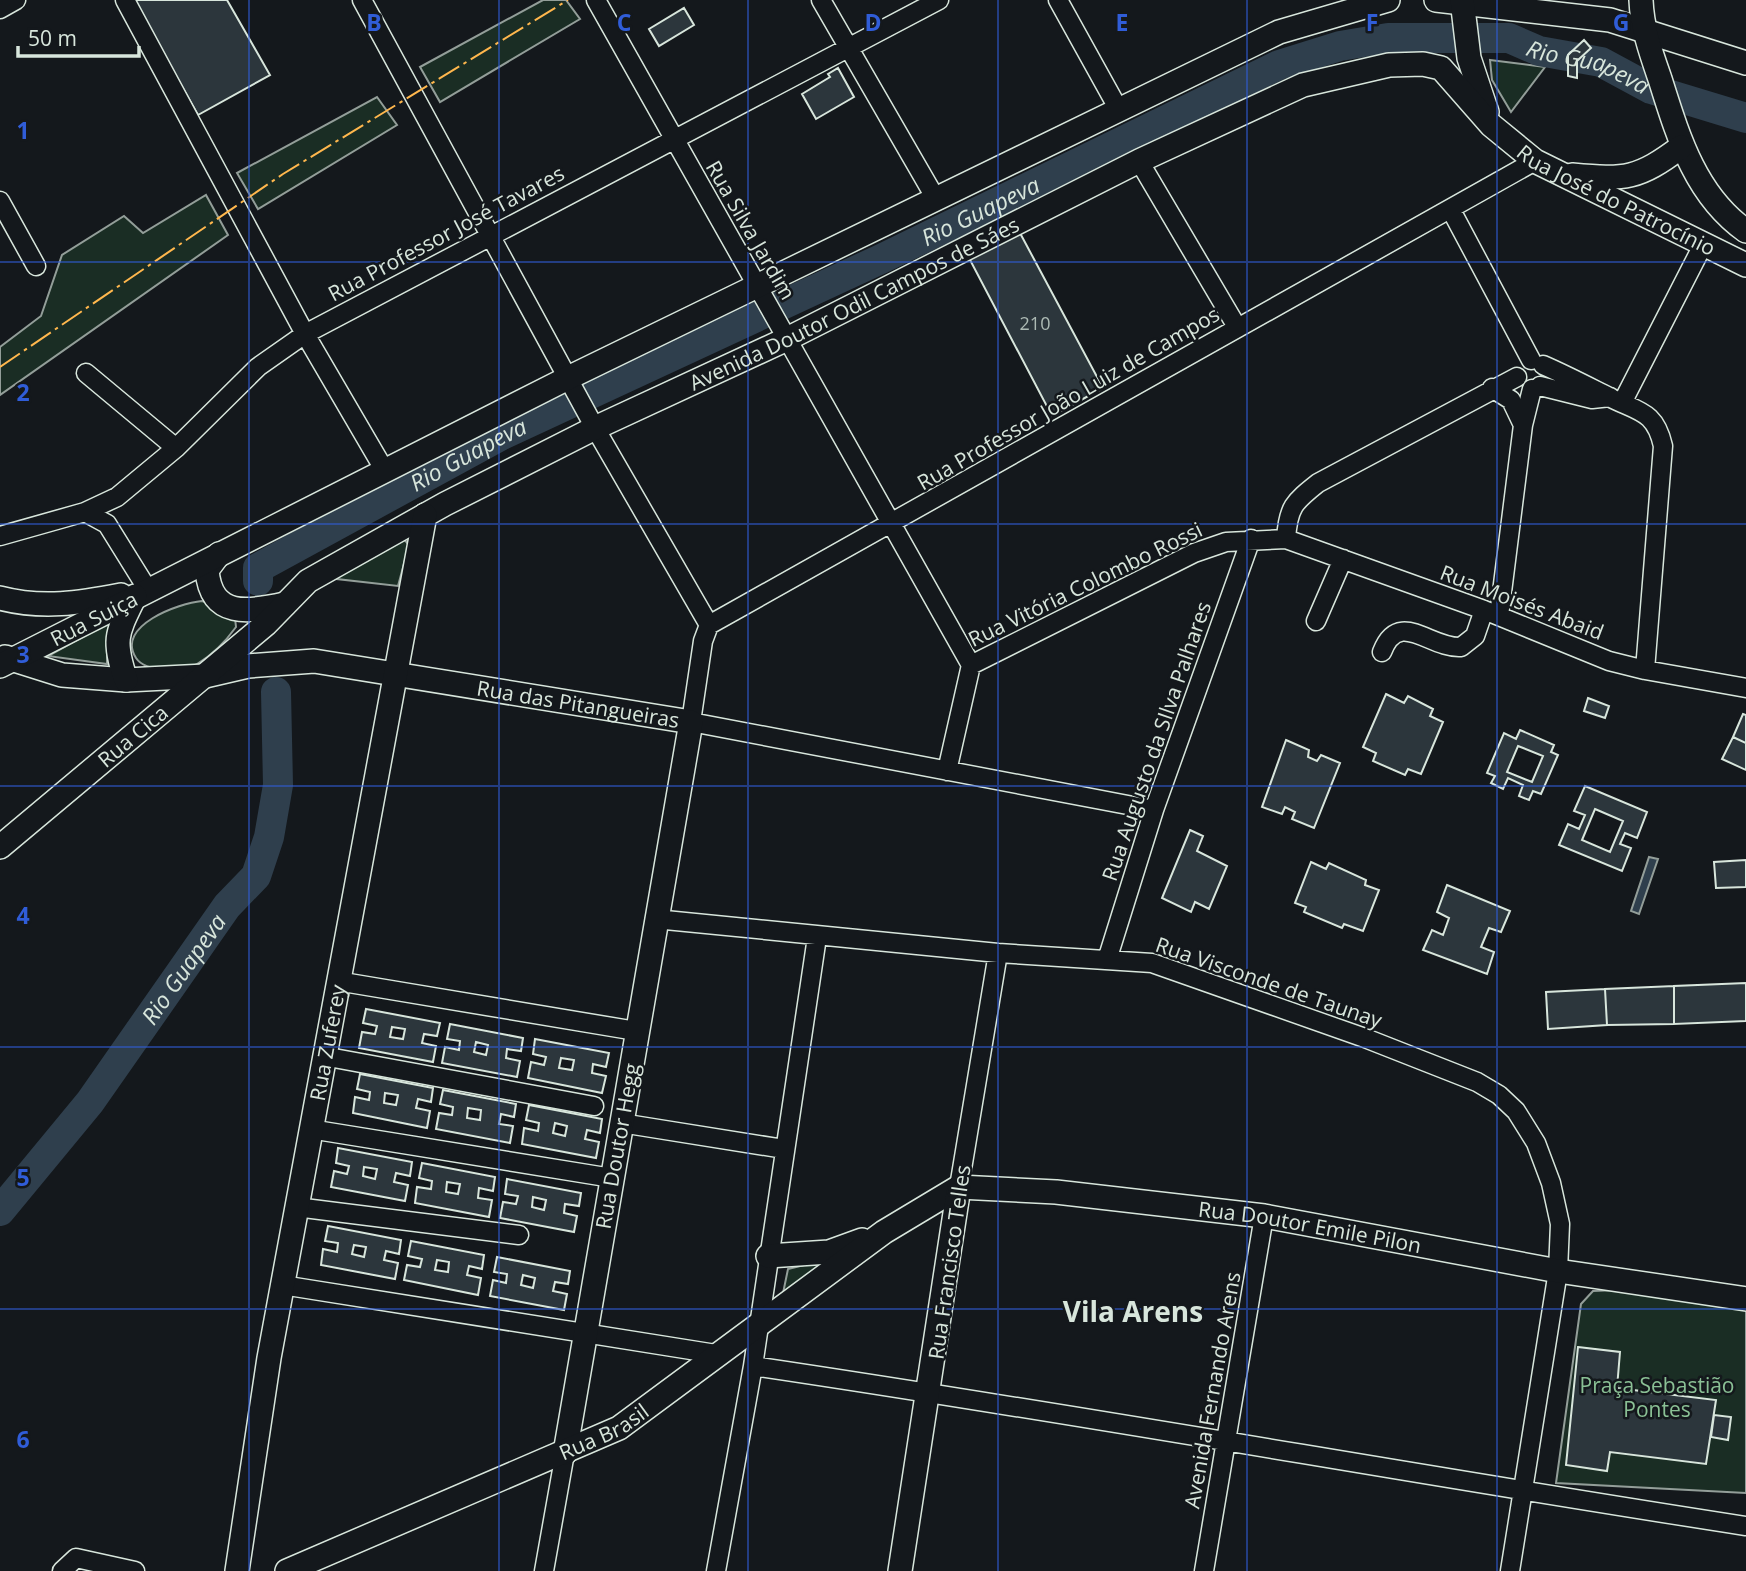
<svg xmlns="http://www.w3.org/2000/svg" width="1746" height="1571" font-family="'Open Sans',sans-serif">
<style>
.green{fill:#1a2d24;stroke:#939e99;stroke-width:2}
.water{fill:#2f3f4d;stroke:#939e99;stroke-width:2}
.lines{fill:none;stroke-linecap:round;stroke-linejoin:round}
.river{stroke:#2f3f4d;stroke-width:30}
.building{fill:#2c363c;stroke:#d8e6dc;stroke-width:2;fill-rule:evenodd}
.minor-casing{stroke:#d8e6dc;stroke-width:21}
.major-casing{stroke:#d8e6dc;stroke-width:26}
.minor{stroke:#14181c;stroke-width:18}
.major{stroke:#14181c;stroke-width:23}
.power{stroke:#ffb74d;stroke-width:2;stroke-dasharray:24 5 3.5 5;stroke-linecap:butt}
.grid{fill:none;stroke:#305dd8;stroke-width:2;stroke-opacity:0.55}
.labels{text-anchor:middle;dominant-baseline:central;stroke-width:5;stroke-linejoin:round;paint-order:stroke}
.number-label{font-size:18px;fill:#adbab4}
.street-label{font-size:21px;fill:#d8e6dc;stroke:#14181c}
.park-label{font-size:21px;fill:#8ac095;stroke:#14181c}
.water-label{font-size:23px;font-style:italic;fill:#d8e6dc;stroke:#14181c}
.district-label{font-size:28px;font-weight:bold;fill:#d8e6dc;stroke:#14181c}
.grid-label{font-size:23px;text-anchor:middle;font-weight:bold;fill:#305dd8;stroke:#14181c;stroke-width:5;stroke-linejoin:round;paint-order:stroke}
</style>
<rect width="100%" height="100%" fill="#14181c"/>
<!-- green -->
<path class="green" d="M543 0H566L580 19 440 102 420 67Z
M1490 60 1545 67 1511 112 1492 80Z
M377 97 397 125 258 209 237 173Z
M206 195 228 235 0 395V347L41 316 62 255 124 216 143 233Z
M403 538 409 545 398 586 328 578Z
M202 601 222 608 235 618 236 627C226 641 212 655 197 664 183 672 146 673 136 658 115 626 179 603 202 601Z
M115 619 107 642V664L48 656Z
M841 1256 781 1303 788 1269Z
M1617 1290 1746 1310V1493L1556 1483 1581 1304 1593 1291Z"/>
<!-- water -->
<path class="water" d="M1649 857 1658 859 1639 914 1631 911Z"/>
<g class="lines">
<!-- river -->
<g class="river">
<path id="s1" d="M258 581V568L500 436 881 259 1279 65 1340 46 1388 38H1509L1539 51 1601 62 1651 89 1746 118"/>
<path id="s2" d="M0 1211 90 1102 227 906 256 876 269 837 278 785 276 692"/>
</g>
</g>
<!-- building -->
<path class="building" d="M133 0H227L270 75 198 115Z
M684 8 694 25 659 46 649 29Z
M1584 40 1591 48 1577 61V78L1568 76V55Z
M838 68 854 97 816 119 802 94 830 77 828 74Z
M1020 233 1103 388 1052 416 969 258Z
M1386 694 1404 703 1408 696 1433 709 1430 716 1443 722 1421 774 1408 769 1405 775 1373 761 1376 753 1363 747Z
M1588 698 1609 706 1605 718 1584 711Z
M1743 714 1746 715V743L1733 737Z
M1520 730 1554 745 1551 752 1558 755 1541 794 1533 791 1529 800 1519 796 1523 785 1508 778 1503 789 1491 783 1495 776 1487 773 1504 733 1516 739Z
M1733 737 1746 743V770L1722 759Z
M1286 740 1309 750 1308 757 1317 761 1321 755 1340 763 1314 828 1292 819 1295 812 1285 807 1282 814 1262 807Z
M1518 746 1543 756 1532 782 1507 772Z
M1585 786 1647 812 1637 838 1625 833 1620 844 1631 848 1622 871 1559 845 1568 824 1579 829 1585 815 1574 811Z
M1595 809 1623 821 1610 852 1582 840Z
M1190 830 1203 836 1197 851 1227 866 1209 909 1195 902 1191 912 1162 898Z
M1746 860V887L1716 888 1714 862Z
M1311 862 1326 869 1329 863 1366 880 1365 885 1379 890 1363 931 1344 924 1342 928 1304 912 1306 907 1295 903Z
M1447 885 1510 911 1501 932 1489 928 1481 947 1494 952 1487 974 1423 950 1432 930 1443 935 1449 918 1437 912Z
M1746 983V1021L1674 1024V986Z
M1674 986V1024L1607 1025 1605 989Z
M1605 989 1607 1025 1548 1029 1546 992Z
M366 1009 440 1023 437 1036 424 1034 422 1043 436 1046 433 1062 359 1048 362 1032 375 1034 377 1026 363 1023ZM392 1027 405 1029 403 1039 390 1037Z
M450 1024 523 1038 521 1051 507 1049 506 1058 520 1061 517 1077 442 1063 445 1047 459 1050 460 1041 447 1039ZM476 1042 488 1045 486 1055 474 1052Z
M535 1039 609 1053 606 1067 593 1064 592 1073 606 1076 602 1093 528 1078 531 1062 544 1065 546 1057 533 1054ZM561 1058 574 1060 572 1070 559 1068Z
M360 1074 433 1088 431 1102 418 1099 416 1108 430 1111 427 1128 353 1113 355 1097 369 1100 370 1092 357 1089ZM385 1093 398 1095 396 1105 384 1103Z
M443 1090 516 1104 514 1117 501 1114 499 1124 513 1126 510 1143 436 1129 439 1113 452 1115 453 1107 440 1104ZM468 1108 481 1110 480 1120 467 1118Z
M529 1105 602 1119 600 1133 587 1130 585 1139 599 1142 596 1158 522 1144 524 1128 538 1131 539 1123 526 1120ZM555 1123 567 1126 565 1136 553 1133Z
M338 1148 412 1162 410 1176 396 1173 394 1182 408 1185 405 1201 331 1187 334 1171 347 1174 349 1166 336 1163ZM364 1167 377 1169 375 1179 363 1176Z
M422 1163 495 1177 493 1191 479 1188 478 1198 492 1200 489 1217 415 1203 417 1187 431 1189 432 1181 419 1178ZM447 1182 460 1184 458 1194 446 1192Z
M507 1179 581 1193 579 1206 565 1204 564 1213 577 1216 574 1232 500 1218 503 1202 516 1204 518 1196 505 1194ZM533 1197 546 1200 544 1210 532 1207Z
M328 1226 401 1240 399 1254 386 1251 384 1260 398 1263 395 1279 321 1265 323 1249 337 1252 338 1243 325 1241ZM354 1245 366 1247 364 1257 352 1254Z
M411 1241 484 1255 482 1269 469 1266 467 1275 481 1278 478 1295 404 1280 407 1265 420 1267 422 1259 408 1256ZM437 1260 449 1262 448 1272 435 1270Z
M497 1257 570 1271 568 1284 555 1282 553 1291 567 1294 564 1310 490 1296 493 1280 506 1283 507 1274 494 1272ZM523 1275 535 1278 533 1288 521 1285Z
M1578 1347 1620 1352 1617 1388 1716 1400 1706 1464 1610 1452 1607 1471 1566 1465Z
M1714 1415 1731 1417 1728 1440 1711 1437Z"/>
<g class="lines">
<defs>
<path id="minor" d="M125 0 305 334 385 471
M362 0 595 428 709 625
M596 0 971 665
M821 0 936 199
M1058 0 1119 110
M0 9 16 0
M1139 161 1237 327
M0 201 36 266
M1451 210 1531 360
M1543 365C1566 375 1587 386 1609 397 1638 412 1655 410 1663 446L1645 670
M86 373 176 448
M1540 386 1592 399 1610 397
M1492 388 1511 400 1523 425
M1623 401 1704 243
M85 512 107 524 148 590
M0 536 85 512 117 497 176 448 258 367 305 334 939 0
M1286 539C1288 507 1294 502 1318 483L1517 377
M1499 616 1523 425 1532 389
M1316 621 1343 559
M1382 652C1399 608 1430 649 1461 647L1475 636 1484 610
M971 665 1194 553 1226 542 1286 539 1484 610 1609 661 1645 670 1746 688
M947 771 971 665
M1154 810 691 722 703 641 709 625 1535 161
M655 919 998 953 1152 963 1365 1038 1477 1082 1499 1095 1516 1111 1536 1143 1551 1183 1560 1224 1558 1271 1510 1571
M1107 960 1154 810 1251 539
M337 981 636 1031
M323 1056 594 1106
M621 1123 784 1149
M310 1129 612 1178
M959 1187 998 953
M296 1207 519 1235
M282 1285 716 1354
M753 1366C1085 1415 1415 1475 1746 1526
M62 1571 76 1558 135 1571
M544 1571 565 1453
M716 1571 753 1366 817 937
M1204 1571 1264 1216"/>
<g id="major">
<path d="M1436 0 1610 20 1746 63"/>
<path d="M1462 0 1469 58 1487 112"/>
<path d="M1641 0C1642 28 1651 53 1660 79 1678 136 1695 195 1746 231"/>
<path d="M1572 175C1626 180 1638 179 1681 147"/>
<path d="M219 554 207 570C211 619 249 612 285 604"/>
<path d="M0 598C42 609 80 603 121 595"/>
<path id="s3" d="M5 657 62 675 126 680 205 676 248 666 314 661 691 722 565 1453"/>
<path id="s4" d="M0 666 568 378 1279 32 1388 0"/>
<path d="M126 680C112 639 117 633 135 596"/>
<path id="s5" d="M0 847 266 624 308 581 445 504 595 428 787 339 1139 161 1303 85 1389 65 1423 64 1441 68 1491 125 1535 161 1746 265"/>
<path d="M768 1256 829 1252 862 1240"/>
<path id="s6" d="M237 1571 269 1358 425 515"/>
<path id="s7" d="M287 1571 619 1428 884 1232 959 1187 1056 1192 1264 1216 1558 1271 1746 1299"/>
<path d="M900 1571 959 1187"/>
</g>
</defs>
<!-- minor casing -->
<use href="#minor" class="minor-casing"/>
<!-- major casing -->
<use href="#major" class="major-casing"/>
<!-- minor -->
<use href="#minor" class="minor"/>
<!-- major -->
<use href="#major" class="major"/>
<!-- power -->
<path class="power" d="M0 367 283 174 568 0"/>
</g>
<!-- grid -->
<path class="grid" d="M249 0V1571M499 0V1571M748 0V1571M998 0V1571M1247 0V1571M1497 0V1571M0 262H1746M0 524H1746M0 786H1746M0 1047H1746M0 1309H1746"/>
<g class="labels">
<!-- number labels -->
<g class="number-label">
<text x="1035" y="323">210</text>
</g>
<!-- street labels -->
<g class="street-label">
<text stroke="none"><textPath href="#s5" startOffset="1883">Rua José do Patrocínio</textPath></text>
<text transform="translate(751 230) rotate(60)">Rua Silva Jardim</text>
<text transform="translate(446 233) rotate(-28)">Rua Professor José Tavares</text>
<text stroke="none"><textPath href="#s5" startOffset="1020">Avenida Doutor Odil Campos de Sáes</textPath></text>
<text transform="translate(1068 398) rotate(-30)">Rua Professor João Luiz de Campos</text>
<text transform="translate(1085 584) rotate(-26)">Rua Vitória Colombo Rossi</text>
<text transform="translate(1522 602) rotate(21)">Rua Moisés Abaid</text>
<text stroke="none"><textPath href="#s4" startOffset="105">Rua Suiça</textPath></text>
<text stroke="none"><textPath href="#s3" startOffset="581">Rua das Pitangueiras</textPath></text>
<text stroke="none"><textPath href="#s5" startOffset="173">Rua Cica</textPath></text>
<text transform="translate(1156 741) rotate(-71)">Rua Augusto da SIlva Palhares</text>
<text transform="translate(1269 982) rotate(19)">Rua Visconde de Taunay</text>
<text stroke="none"><textPath href="#s6" startOffset="536">Rua Zuferey</textPath></text>
<text transform="translate(617 1146) rotate(-80)">Rua Doutor Hegg</text>
<text stroke="none"><textPath href="#s7" startOffset="1132">Rua Doutor Emile Pilon</textPath></text>
<text transform="translate(949 1262) rotate(-82)">Rua Francisco Telles</text>
<text transform="translate(1212 1390) rotate(-80)">Avenida Fernando Arens</text>
<text stroke="none"><textPath href="#s7" startOffset="346">Rua Brasil</textPath></text>
</g>
<!-- park labels -->
<g class="park-label">
<text x="1657" y="1385">Praça Sebastião<tspan x="1657" dy="24">Pontes</tspan></text>
</g>
<!-- water labels -->
<g class="water-label">
<text stroke="none"><textPath href="#s1" startOffset="1470">Rio Guapeva</textPath></text>
<text stroke="none"><textPath href="#s1" startOffset="819">Rio Guapeva</textPath></text>
<text stroke="none"><textPath href="#s1" startOffset="252">Rio Guapeva</textPath></text>
<text stroke="none"><textPath href="#s2" startOffset="304">Rio Guapeva</textPath></text>
</g>
<!-- district labels -->
<g class="district-label">
<text x="1133" y="1311">Vila Arens</text>
</g>
</g>
<g class="grid-label">
<text x="374" y="31">B</text>
<text x="624" y="31">C</text>
<text x="873" y="31">D</text>
<text x="1122" y="31">E</text>
<text x="1372" y="31">F</text>
<text x="1621" y="31">G</text>
<text x="23" y="139">1</text>
<text x="23" y="401">2</text>
<text x="23" y="663">3</text>
<text x="23" y="924">4</text>
<text x="23" y="1186">5</text>
<text x="23" y="1448">6</text>
</g>
<!-- scale -->
<path d="M18 46v10h121v-10" fill="none" stroke="#d8e6dc" stroke-width="3.5"/>
<text x="28" y="46" font-size="21" fill="#d8e6dc" stroke="#14181c" stroke-width="5" paint-order="stroke">50 m</text>
</svg>
